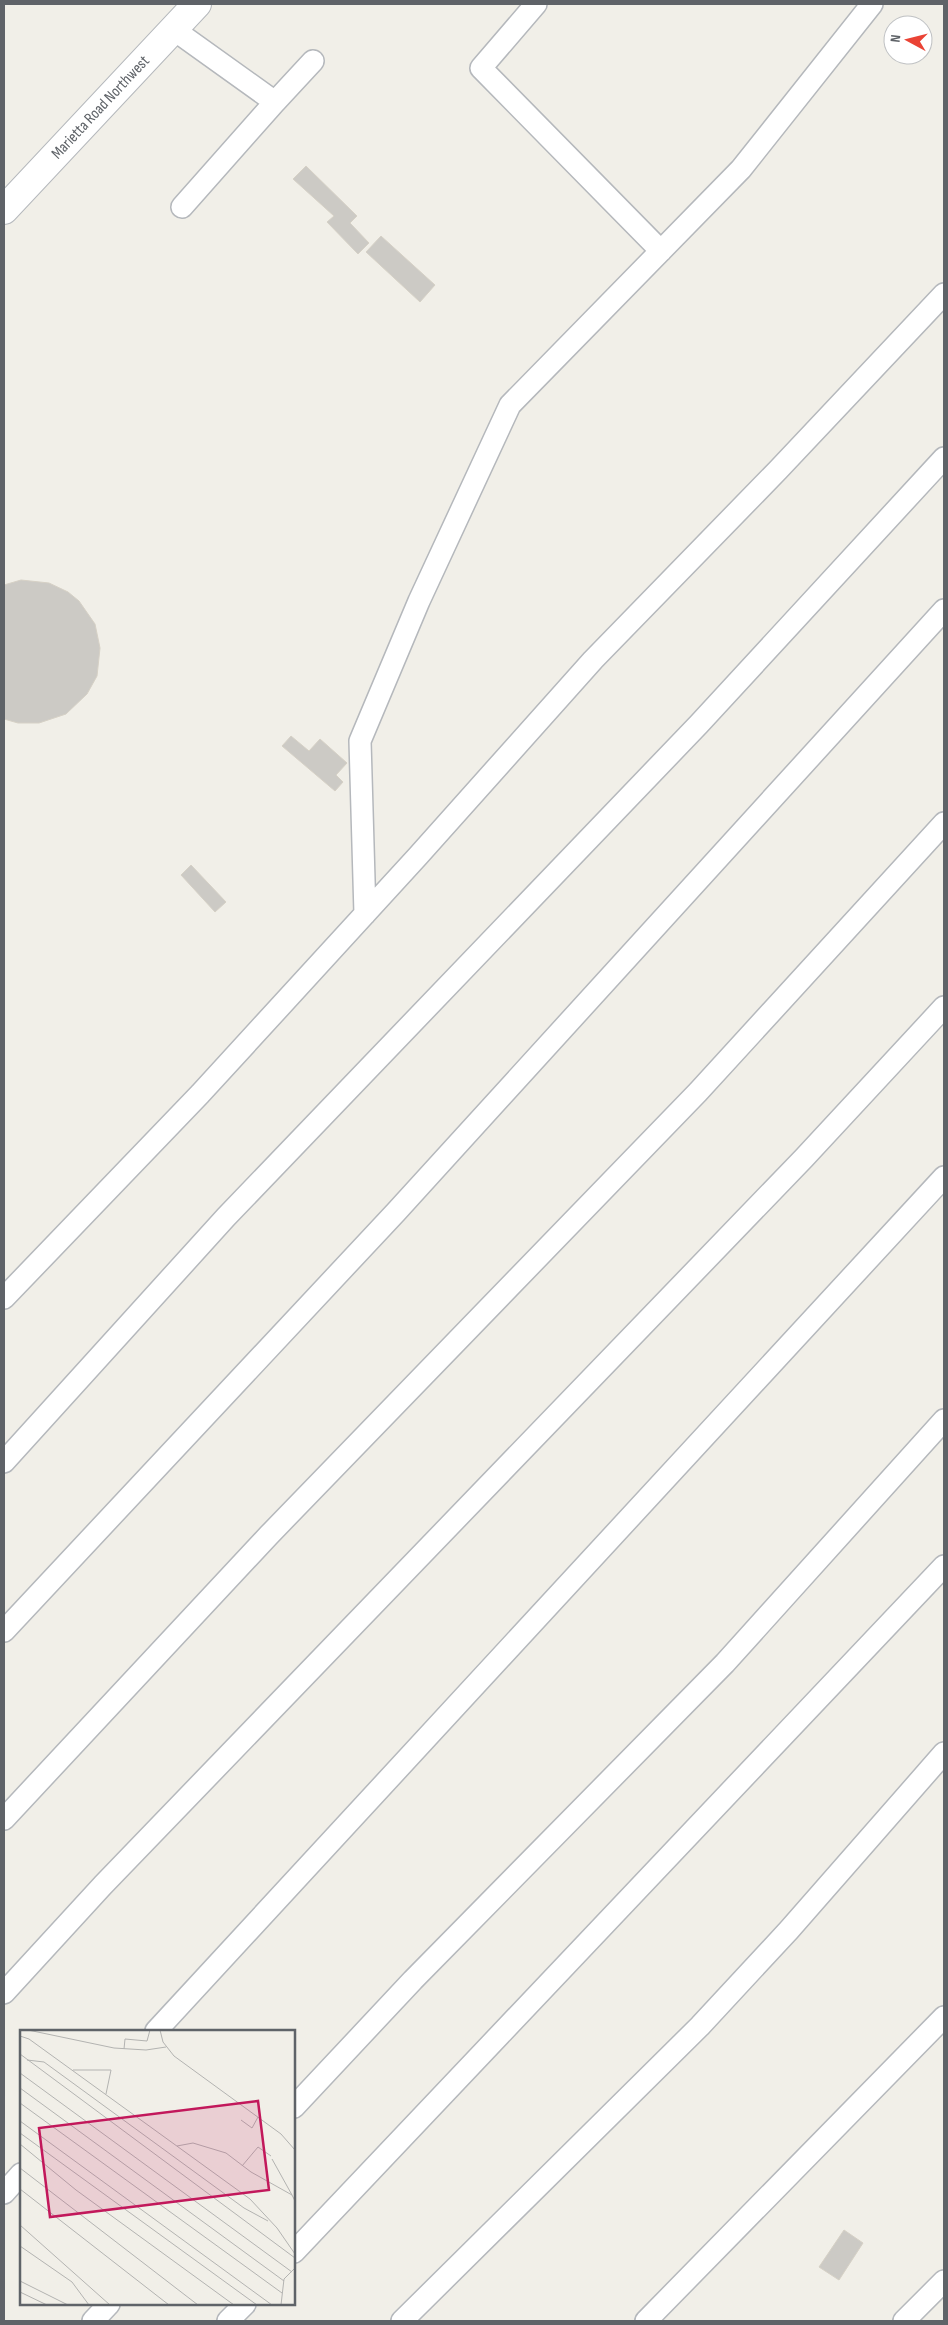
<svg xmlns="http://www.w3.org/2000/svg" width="948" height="2325" font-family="'Sofia Sans Condensed',sans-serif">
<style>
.building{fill:#cccac5;stroke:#d6d1c6}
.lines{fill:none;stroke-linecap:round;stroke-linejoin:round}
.service-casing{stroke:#b5b8bc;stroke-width:24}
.tertiary-casing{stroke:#b5b8bc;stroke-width:30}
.service{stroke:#fff;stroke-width:21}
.tertiary{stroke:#fff;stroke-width:28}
.labels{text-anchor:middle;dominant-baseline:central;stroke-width:4;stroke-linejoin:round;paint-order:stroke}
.street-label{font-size:16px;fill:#5f6368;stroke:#fff}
.inset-road{fill:none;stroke:#b3b3b1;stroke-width:1}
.view{fill:#c2185b;fill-opacity:0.15;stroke:#c2185b;stroke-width:2.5}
.inset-edge{fill:none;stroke:#5f6368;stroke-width:2.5}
</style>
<rect width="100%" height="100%" fill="#f1efe8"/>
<!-- building -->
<path class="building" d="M306 166 357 216 350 223 369 243 358 254 327 222 334 216 293 179Z
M381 236 435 285 420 302 366 252Z
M21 580 49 583 68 592 79 601 95 624 100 648 97 676 87 694 66 714 39 723H18L4 719V585Z
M291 736 309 751 320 739 347 763 336 775 343 782 335 791 282 746Z
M191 865 226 902 215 912 181 875Z
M844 2230 863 2243 839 2280 819 2267Z"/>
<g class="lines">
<defs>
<path id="service" d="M536 4 481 68 661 251
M173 29 275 102 182 207
M275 102 313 61
M365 914 360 741 419 601 510 405 741 169 872 4
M4 1298 200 1094 418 856 593 660 778 470 944 294
M4 1462 226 1217 699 724 944 458
M4 1631 396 1212 944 610
M4 1819 269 1535 698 1092 944 823
M4 1993 103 1885 804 1158 944 1007
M156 2031 944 1177
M294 2107 413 1980 725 1663 944 1420
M4 2193 21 2174
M294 2252 944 1566
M93 2321 109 2304
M228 2321 245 2304
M402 2321 700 2026 789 1930 944 1753
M646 2321 944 2017
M904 2321 944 2281"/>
<g id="tertiary">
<path id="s1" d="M4 210 197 4"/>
</g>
</defs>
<!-- service casing -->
<use href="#service" class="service-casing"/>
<!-- tertiary casing -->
<use href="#tertiary" class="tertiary-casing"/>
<!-- service -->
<use href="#service" class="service"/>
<!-- tertiary -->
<use href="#tertiary" class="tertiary"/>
</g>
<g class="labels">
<!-- street labels -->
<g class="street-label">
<text stroke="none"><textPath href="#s1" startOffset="141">Marietta Road Northwest</textPath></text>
</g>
</g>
<!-- overview -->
<g transform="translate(20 2030)">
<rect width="275" height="275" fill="#f1efe8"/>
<path class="inset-road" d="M8 0 94 18 126 20 146 17M140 0 143 12 154 26 261 104 275 120M0 6 9 9 230 169 257 198 275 224M104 19 105 9 127 11 130 0M0 24 275 228M7 30 24 32 224 178 248 191M53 40H91L86 64M0 43 272 242M0 58 264 251M0 73 262 263M221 90 232 98 238 87M0 91 252 275M0 103 237 275M0 114 56 160 214 275M157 116 173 113 206 123 231 142 272 165 275 171M252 129 272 165M222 136 238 117 251 126M0 138 178 275M0 159 149 275M0 195 90 275M0 216 52 252 69 275M0 251 48 275M0 262 27 275M261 275 264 249 275 238"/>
<path class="view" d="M238 71 249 160 30 187 19 98Z"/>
<rect width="275" height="275" class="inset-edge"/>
</g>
<!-- border -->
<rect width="948" height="2325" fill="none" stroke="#5f6368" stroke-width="10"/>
<!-- north arrow -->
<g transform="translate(908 40) rotate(277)"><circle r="24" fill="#ffffff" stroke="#bfc1c3"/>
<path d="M0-4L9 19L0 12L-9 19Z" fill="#ea4335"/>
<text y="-8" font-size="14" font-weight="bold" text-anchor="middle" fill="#5f6368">N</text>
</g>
</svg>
